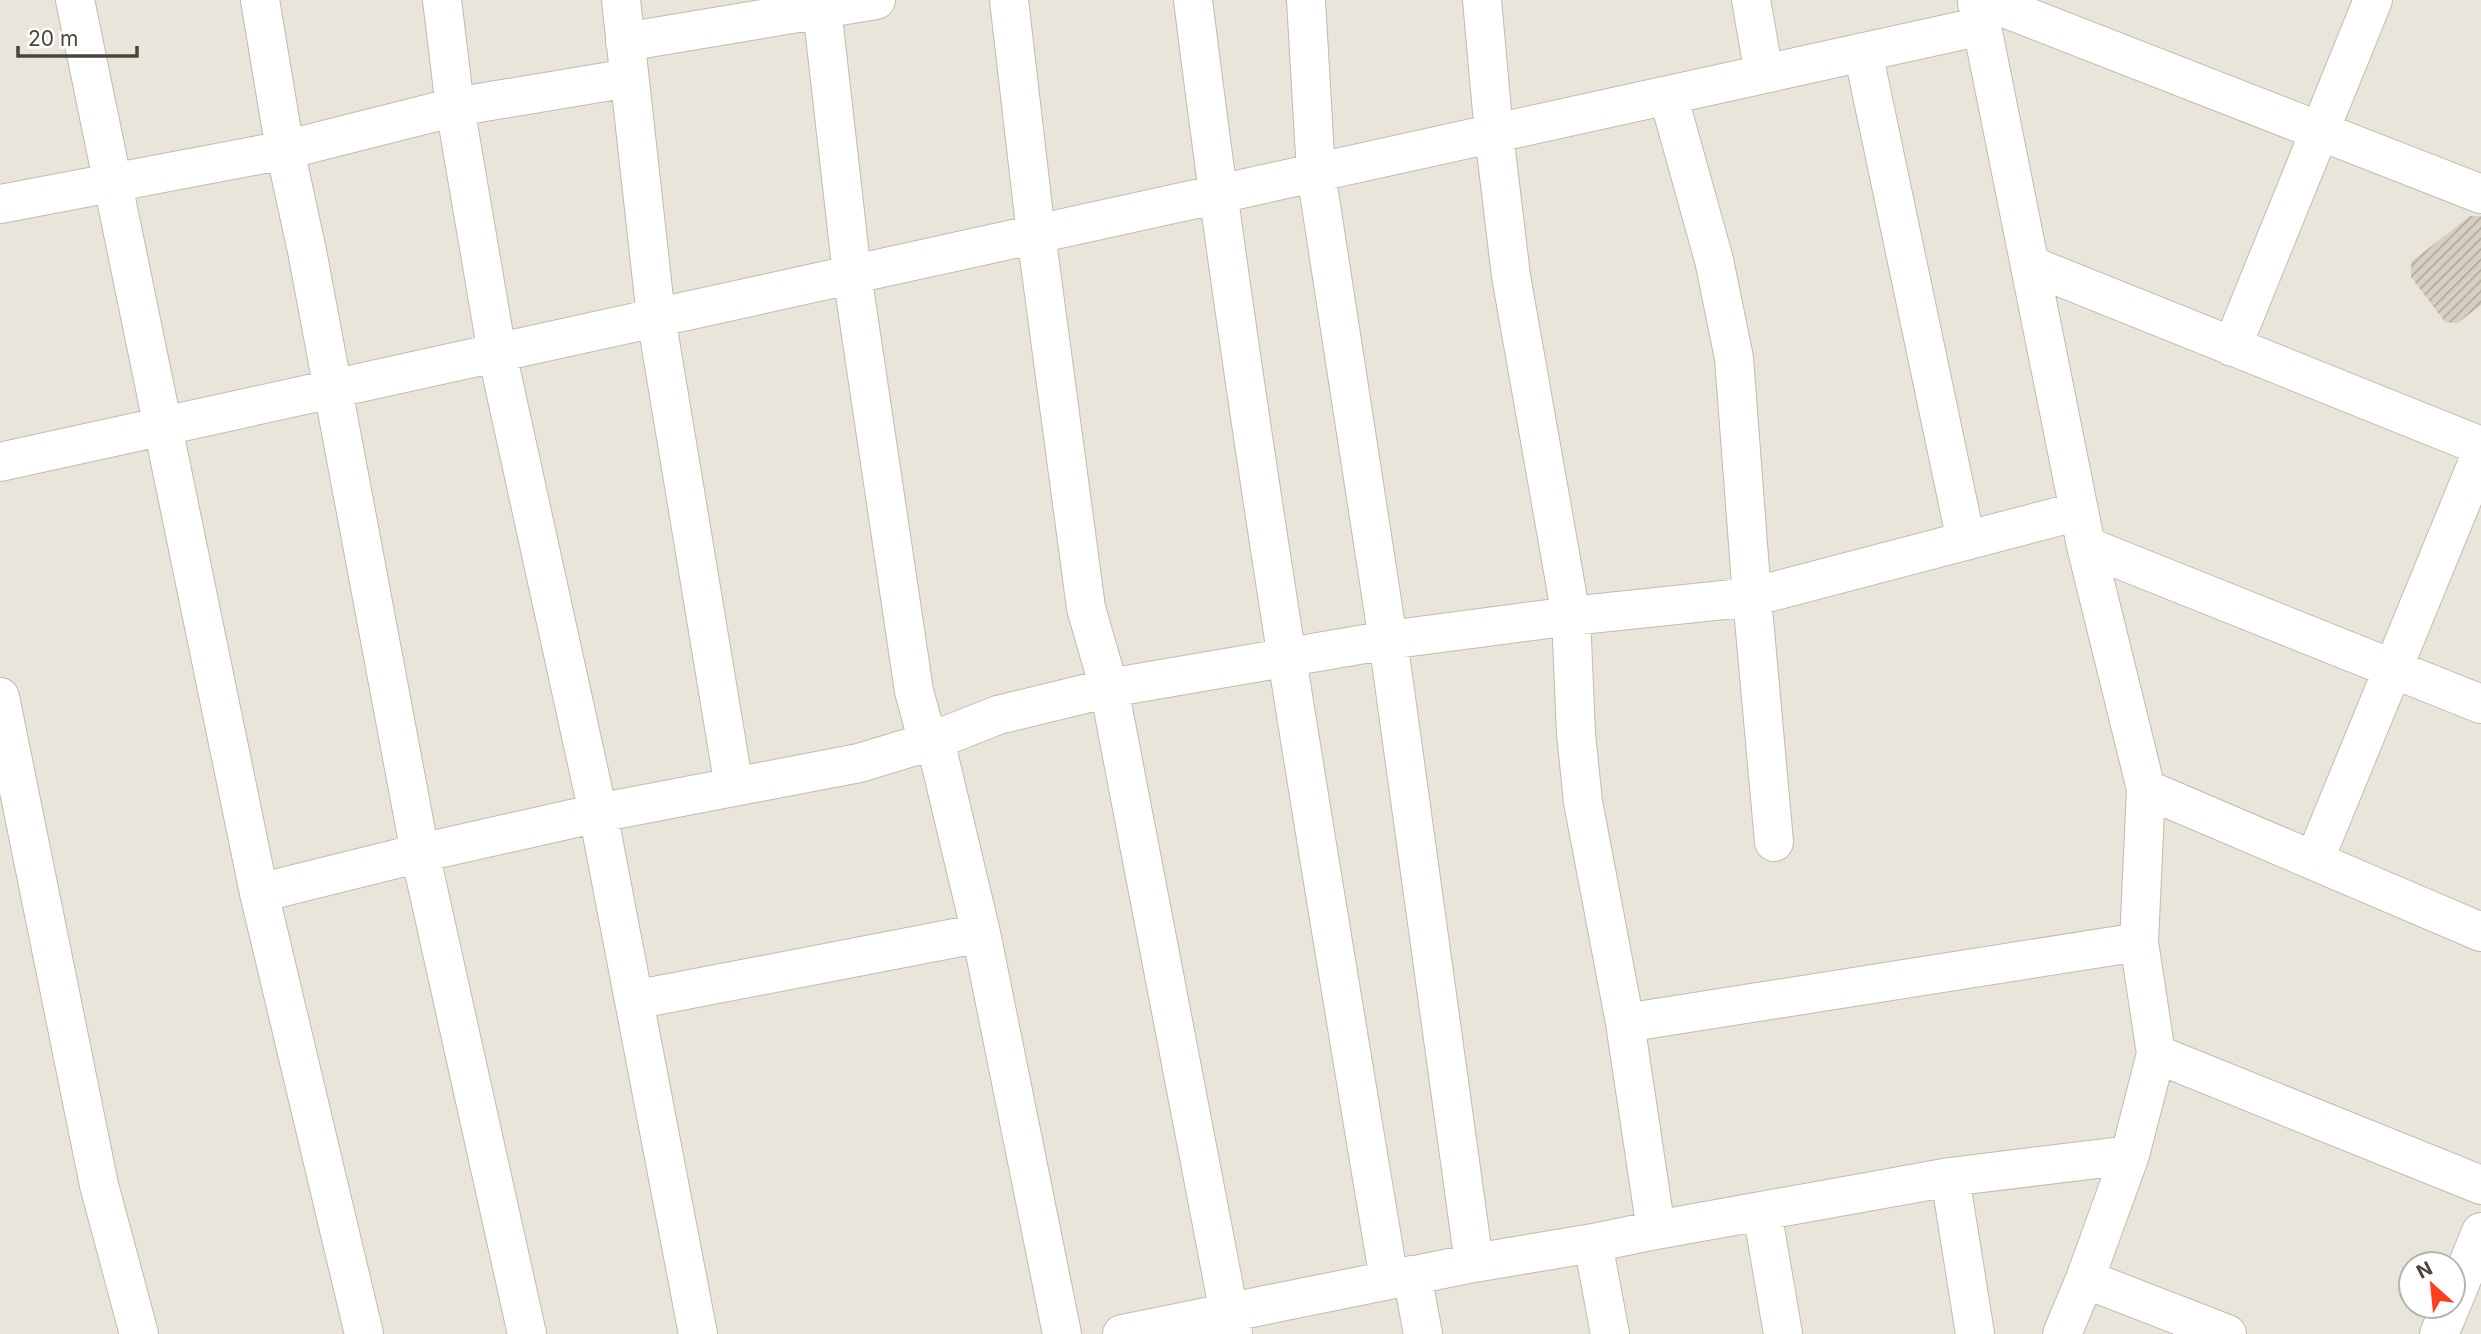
<svg xmlns="http://www.w3.org/2000/svg" width="2481" height="1334" font-family="Inter,sans-serif">
<style>
.residential{fill:#eae5da;fill-rule:evenodd}
.building{fill:url(#building-hatch)}
.lines{fill:none;stroke-linecap:round;stroke-linejoin:round}
.minor-casing{stroke:#c2bbae;stroke-width:40}
.minor{stroke:#fff;stroke-width:38}
</style>
<defs>
<pattern id="building-hatch" width="6" height="6" patternUnits="userSpaceOnUse" patternTransform="scale(1.75)"><rect width="6" height="6" fill="#d8cfc1"/><path d="M-1 1l2-2M0 6l6-6M5 7l2-2" fill="none" stroke="#b1aa9e"/></pattern>
</defs>
<rect width="100%" height="100%" fill="#f6f3ec"/>
<!-- residential -->
<path class="residential" d="M0 0H2481V1334H0ZM2411 1264H2453V1306H2411Z"/>
<!-- building -->
<path class="building" d="M2470 216H2481V305L2458 323 2445 322 2411 277V262Z"/>
<g class="lines">
<defs>
<path id="minor" d="M75 0 259 893 364 1334
M260 0 285 150 307 251 420 853 527 1334
M442 0 455 107 497 353 598 813 698 1334
M621 0 656 317 734 787
M821 0 852 274 914 691 923 724 935 740 981 933 1062 1334
M1009 0 1036 234 1086 608 1109 688 1233 1334
M1193 0C1246 428 1318 854 1389 1280
M1306 0 1316 173 1388 640 1474 1263
M1482 0 1494 134 1511 276 1571 616 1576 734 1583 802 1625 1023 1656 1230
M1751 0 1764 74
M1984 0 2481 194
M1977 2 2086 546 2146 789 2139 942 2156 1054 2130 1155 2085 1279 2062 1334
M625 42 876 0
M1863 52 1966 541
M1668 95 1714 260 1734 358 1752 597 1774 842
M0 204 285 150 455 107 629 78
M2030 265 2481 446
M2232 347 2373 0
M0 462 1982 26
M2086 546 2481 704
M0 697 99 1185 139 1334
M2146 789 2481 932
M2314 861 2481 454
M259 893 420 853 598 813 859 763 935 740 998 715 1109 688 1388 640 1571 616 1752 597 2079 511
M634 1000 981 933
M1625 1023 2139 942
M2156 1054 2481 1185
M1950 1177 1975 1334
M1762 1211 1783 1334
M1593 1243 1610 1334
M1412 1275 1423 1334
M2085 1279 2227 1334
M2453 1301 2481 1232
M1122 1334 1474 1263 1593 1243 1656 1230 1950 1177 2130 1155
M2439 1334 2451 1306"/>
</defs>
<!-- minor casing -->
<use href="#minor" class="minor-casing"/>
<!-- minor -->
<use href="#minor" class="minor"/>
</g>
<!-- north arrow -->
<g transform="translate(2432 1285) rotate(333)"><circle r="33" fill="#ffffff" stroke="#b7b4b0" stroke-width="2"/>
<path d="M0-5L12 26L0 18L-12 26Z" fill="#fc3f1d"/>
<text y="-10" font-size="19" font-weight="bold" text-anchor="middle" fill="#4b4439">N</text>
</g>
<!-- scale -->
<path d="M18 46v10h119v-10" fill="none" stroke="#4b4439" stroke-width="3.5"/>
<text x="28" y="46" font-size="21" fill="#4b4439" stroke="#ffffff" stroke-width="5" paint-order="stroke">20 m</text>
</svg>
